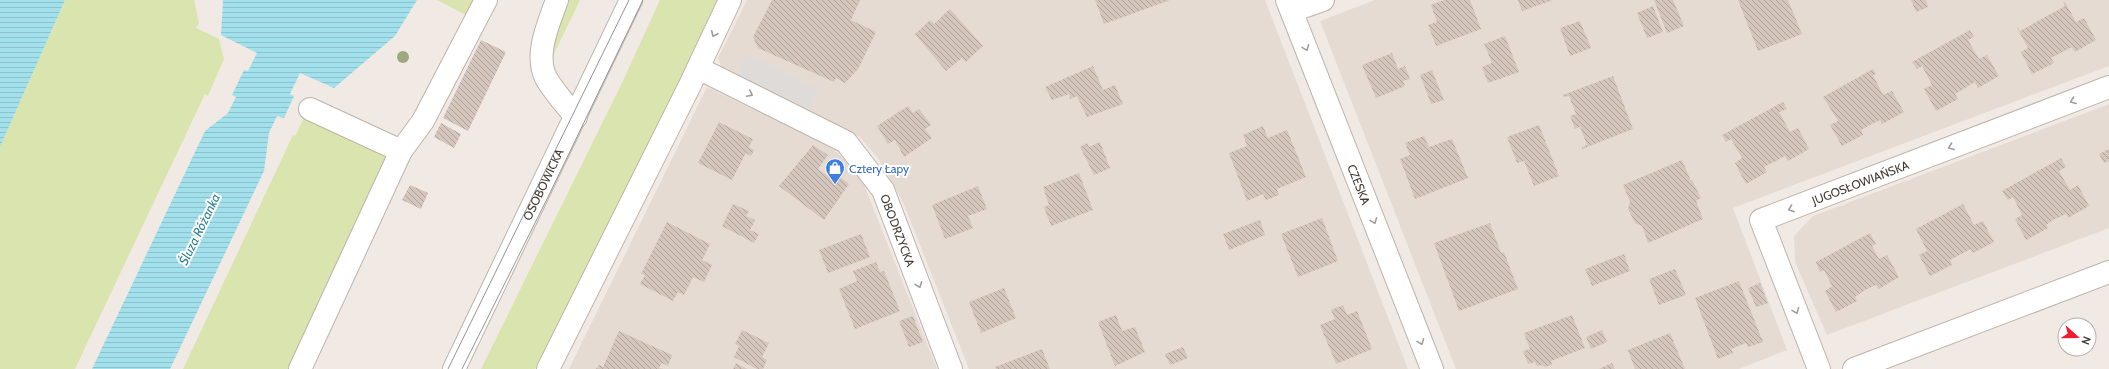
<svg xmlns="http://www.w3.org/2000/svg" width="2109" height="369" font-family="Cabin,sans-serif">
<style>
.residential{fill:#e5dbd2}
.grass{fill:#d9e4ae}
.parking{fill:#dfdbd9}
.water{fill:url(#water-rules)}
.building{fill:url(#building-back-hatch)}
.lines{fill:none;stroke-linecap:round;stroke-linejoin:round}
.minor-casing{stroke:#bfb3aa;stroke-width:24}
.minor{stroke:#fff;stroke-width:22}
.tram{stroke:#949494;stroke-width:1}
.tree{fill:#9ca87e}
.oneway{stroke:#a19c9a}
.labels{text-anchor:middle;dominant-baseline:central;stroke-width:4;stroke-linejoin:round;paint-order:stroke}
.shop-label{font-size:12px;fill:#366cbe;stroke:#fff;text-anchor:start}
.street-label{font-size:12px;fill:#433a34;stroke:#fff}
.water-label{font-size:13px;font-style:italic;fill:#2e8093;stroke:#fff}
</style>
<defs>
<pattern id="water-rules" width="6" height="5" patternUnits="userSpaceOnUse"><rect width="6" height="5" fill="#a2e0ec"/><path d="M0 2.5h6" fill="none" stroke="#8dc1cb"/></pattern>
<pattern id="building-back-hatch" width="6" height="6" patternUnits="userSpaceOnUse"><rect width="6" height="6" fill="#d5c6bd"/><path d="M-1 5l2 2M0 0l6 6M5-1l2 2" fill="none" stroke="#aea29a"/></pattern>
</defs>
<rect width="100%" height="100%" fill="#f1eae4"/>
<!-- residential -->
<path class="residential" d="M747 0H1265L1408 369H969L903 202 879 160 860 137 722 69 718 58Z
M1375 0H2109V66L1733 208 1787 350 1739 369H1456L1320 21Z
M707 87 818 141 834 150 852 165 863 182 937 369H569Z
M2109 104V228L1827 335 1795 262 1794 236 1813 216Z"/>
<!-- grass -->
<path class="grass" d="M65 0H194L199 23 196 28 219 39 224 59 208 96 205 94 75 369H0V147Z
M437 0H474L466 15Z
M563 0H580L551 60 550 34Z
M660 0H717L680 79 535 369H481L620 87Z
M304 118 385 156 389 166 292 369H183L293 135 295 136Z"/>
<!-- parking -->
<path class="parking" d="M746 53 819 90 809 110 736 74Z"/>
<!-- water -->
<path class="water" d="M0 0H65L0 147Z
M223 0H417L395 36 334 88 300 73 290 94 294 96 284 118 277 116 269 133 264 171 170 369H92L205 131 228 113 236 97 232 95 244 70 248 71 257 53 221 35Z"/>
<!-- building -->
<path class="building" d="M772 0H860L851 20 876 32 858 69 845 83 836 78 834 82 758 48 753 37Z
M1095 0H1170L1104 24Z
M1444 0H1470L1481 29 1436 46 1428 25 1437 22 1431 5Z
M1518 0H1553L1522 11Z
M1654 0H1673L1684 26 1667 33Z
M1738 0H1788L1802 34 1758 51Z
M1911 0H1926L1928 7 1916 12Z
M2063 2H2065L2076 22 2084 18 2096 40 2075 52 2072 47 2051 58 2054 63 2032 74 2021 52 2028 48 2017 28 2018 27 2020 31 2065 6Z
M1653 6 1663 32 1647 38 1637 13Z
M950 9 983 46 966 62 962 58 946 71 915 34 930 20 934 24Z
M1580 21 1591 48 1570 56 1560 28Z
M1970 30 1974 37 1968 40 1979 59 1987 55 1999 76 1978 88 1975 82 1955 94 1958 99 1936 111 1924 89 1932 85 1922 66 1917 69 1912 62Z
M1505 36 1519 72 1488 83 1482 67 1492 63 1484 44Z
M481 40 506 52 468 131 443 118Z
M1392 53 1398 69 1405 66 1410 79 1403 81 1405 86 1376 98 1362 65Z
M1093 66 1103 90 1115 85 1123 104 1087 117 1077 96 1070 99 1069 94 1052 100 1045 87Z
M1873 69 1876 74 1873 75 1883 95 1892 91 1904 112 1882 124 1880 120 1870 125 1861 130 1863 135 1842 146 1830 125 1838 121 1823 97Z
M1432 70 1444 100 1431 104 1420 75Z
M1613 76 1633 129 1582 149V147L1587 145 1580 127 1575 129 1570 116 1576 114 1569 96 1563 97V95Z
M1783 102 1787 109 1779 112 1790 132 1798 128 1809 149 1788 161 1785 156 1774 162 1764 167 1767 172 1746 184 1735 163 1742 158 1731 139 1726 142 1722 135Z
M908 106 913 113 919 109 931 125 925 129 932 138 904 157 895 140 888 144 877 126Z
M719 122 753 139 749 147 754 150 751 156 746 153 732 180 698 163Z
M441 123 461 134 454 148 434 137Z
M1539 125 1559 176 1534 186 1524 161 1517 163 1507 137Z
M1263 126 1268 138 1287 130 1306 177 1277 189 1279 195 1266 200 1263 194 1247 201 1229 153 1247 146 1243 135Z
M1424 136 1429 147 1452 139 1468 178 1415 199 1400 159 1410 155 1405 143Z
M1100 142 1110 168 1094 175 1080 147 1087 143 1089 147Z
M813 145 828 155 818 169 832 179 836 174 849 184 824 220 779 186Z
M2109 149V163L2108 161 2104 163 2099 154Z
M2061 158 2066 167 2059 171 2070 190 2078 185 2089 206 2068 218 2066 214 2055 219 2046 225 2048 228 2026 240 2015 219 2022 215 2013 197 2008 200 2002 191Z
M1682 160 1691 181 1692 180 1701 198 1696 201 1703 219 1648 243 1642 226 1635 223 1628 209 1630 202 1623 185Z
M1079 173 1093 210 1051 226 1044 207 1049 205 1043 187Z
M410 185 428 193 421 209 402 200Z
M978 186 987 209 968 216 973 228 945 239 932 205Z
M733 204 749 211 746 216 755 220 750 230 759 234 754 243 722 226Z
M1963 204 1974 225 1983 221 1994 242 1973 253 1971 249 1950 260 1952 265 1930 276 1919 255 1927 251 1916 229Z
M1322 218 1338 261 1298 277 1281 234Z
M1260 220 1265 235 1229 250 1223 234Z
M667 222 710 244 702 260 712 265 704 282 693 277 684 295 678 292 673 301 640 284 645 275 641 274Z
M1490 223 1501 253 1504 252 1518 289 1459 311 1434 243Z
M1870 233 1876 244 1872 246 1879 259 1887 255 1899 277 1879 289 1876 285 1865 290 1855 297 1857 301 1836 312 1825 291 1832 286 1824 270 1820 272 1816 262Z
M861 234 870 257 828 273 819 250Z
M1624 254 1630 271 1592 286 1585 269Z
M876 262 880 272 884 271 900 311 855 329 839 289 857 281 853 271Z
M1675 269 1686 295 1659 305 1649 279Z
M1739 281 1763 342 1748 347 1746 343 1731 349 1733 353 1718 359 1695 298Z
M1760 283 1768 303 1756 307 1748 288Z
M1004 288 1016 318 981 333 969 302Z
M1343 305 1347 315 1357 311 1372 349 1336 364 1320 325 1335 319 1331 310Z
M1116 315 1122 331 1135 327 1145 352 1115 366 1098 322Z
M1572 315 1585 348 1551 361 1552 365 1544 367 1543 365 1537 366 1535 362 1528 364 1523 351 1530 349 1524 333Z
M913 316 923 342 909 347 899 321Z
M742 330 769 343 762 357 767 360 763 369H757L734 357 739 346 735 344Z
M1602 330 1607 342 1591 349 1586 337Z
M619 331 672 355 668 366 662 363 659 368 663 369H596L599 365 603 367Z
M1670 333 1685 369H1635L1628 350Z
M1183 347 1188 358 1170 365 1165 354Z
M1042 349 1050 369H996L995 367Z
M736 363 747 369H733Z
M1612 363 1615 369H1599Z"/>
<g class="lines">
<defs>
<g id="minor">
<path d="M557 0C549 23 534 54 546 78 554 92 566 105 576 117"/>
<path id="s1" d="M1287 0 1432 369"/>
<path d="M1292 11 1323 0"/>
<path id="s2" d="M698 68 846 142 883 190 951 369"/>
<path d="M310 109 401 151 423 121 486 0"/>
<path d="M300 369 401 151"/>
<path id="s3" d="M454 369 631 0"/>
<path d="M548 369 690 85 730 0"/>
<path id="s4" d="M1819 369 1761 220 2109 87"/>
<path d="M1854 369 2109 272"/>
</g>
</defs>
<!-- minor casing -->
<use href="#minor" class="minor-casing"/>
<!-- minor -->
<use href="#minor" class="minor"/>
<!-- tram -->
<path class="tram" d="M448 369 629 0
M462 369 549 195 643 0"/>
</g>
<!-- trees -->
<circle class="tree" cx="403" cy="57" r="6"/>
<!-- one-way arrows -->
<defs><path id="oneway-chevron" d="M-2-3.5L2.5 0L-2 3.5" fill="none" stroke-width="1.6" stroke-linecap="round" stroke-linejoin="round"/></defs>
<g class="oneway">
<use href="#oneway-chevron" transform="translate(714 34) rotate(115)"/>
<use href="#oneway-chevron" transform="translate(1306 48) rotate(69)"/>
<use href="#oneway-chevron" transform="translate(750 94) rotate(26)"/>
<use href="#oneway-chevron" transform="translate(2073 101) rotate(159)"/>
<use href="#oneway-chevron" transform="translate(1951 147) rotate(159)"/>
<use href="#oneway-chevron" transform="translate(1791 209) rotate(159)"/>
<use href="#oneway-chevron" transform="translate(1374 221) rotate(69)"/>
<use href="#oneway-chevron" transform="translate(919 285) rotate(69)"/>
<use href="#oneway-chevron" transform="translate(1796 311) rotate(69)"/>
<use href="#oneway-chevron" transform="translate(1421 342) rotate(69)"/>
</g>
<!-- icons -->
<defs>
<symbol id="shop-pin" viewBox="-11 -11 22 30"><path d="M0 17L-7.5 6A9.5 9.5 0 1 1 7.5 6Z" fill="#3f7fe0" stroke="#fff"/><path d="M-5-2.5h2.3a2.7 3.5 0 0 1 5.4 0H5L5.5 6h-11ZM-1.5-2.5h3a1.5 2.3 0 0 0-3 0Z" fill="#fff"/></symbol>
</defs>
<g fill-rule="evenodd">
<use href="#shop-pin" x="824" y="157" width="22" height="30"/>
</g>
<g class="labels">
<!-- shop labels -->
<g class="shop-label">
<text x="849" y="168">Cztery Łapy</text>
</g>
<!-- street labels -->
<g class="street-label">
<text stroke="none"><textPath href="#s4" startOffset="266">JUGOSŁOWIAŃSKA</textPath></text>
<text stroke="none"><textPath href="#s1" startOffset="198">CZESKA</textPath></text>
<text stroke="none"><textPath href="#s3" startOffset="205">OSOBOWICKA</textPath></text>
<text stroke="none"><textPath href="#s2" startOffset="269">OBODRZYCKA</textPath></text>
</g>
<!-- water labels -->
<g class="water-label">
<text transform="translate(199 229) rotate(-64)">Śluza Różanka</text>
</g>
</g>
<!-- north arrow -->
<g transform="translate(2077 337) rotate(111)"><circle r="19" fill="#ffffff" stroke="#b4b0ae"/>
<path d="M0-3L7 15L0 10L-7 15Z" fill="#f01c30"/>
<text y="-6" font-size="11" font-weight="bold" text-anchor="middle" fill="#433a34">N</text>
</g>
</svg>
